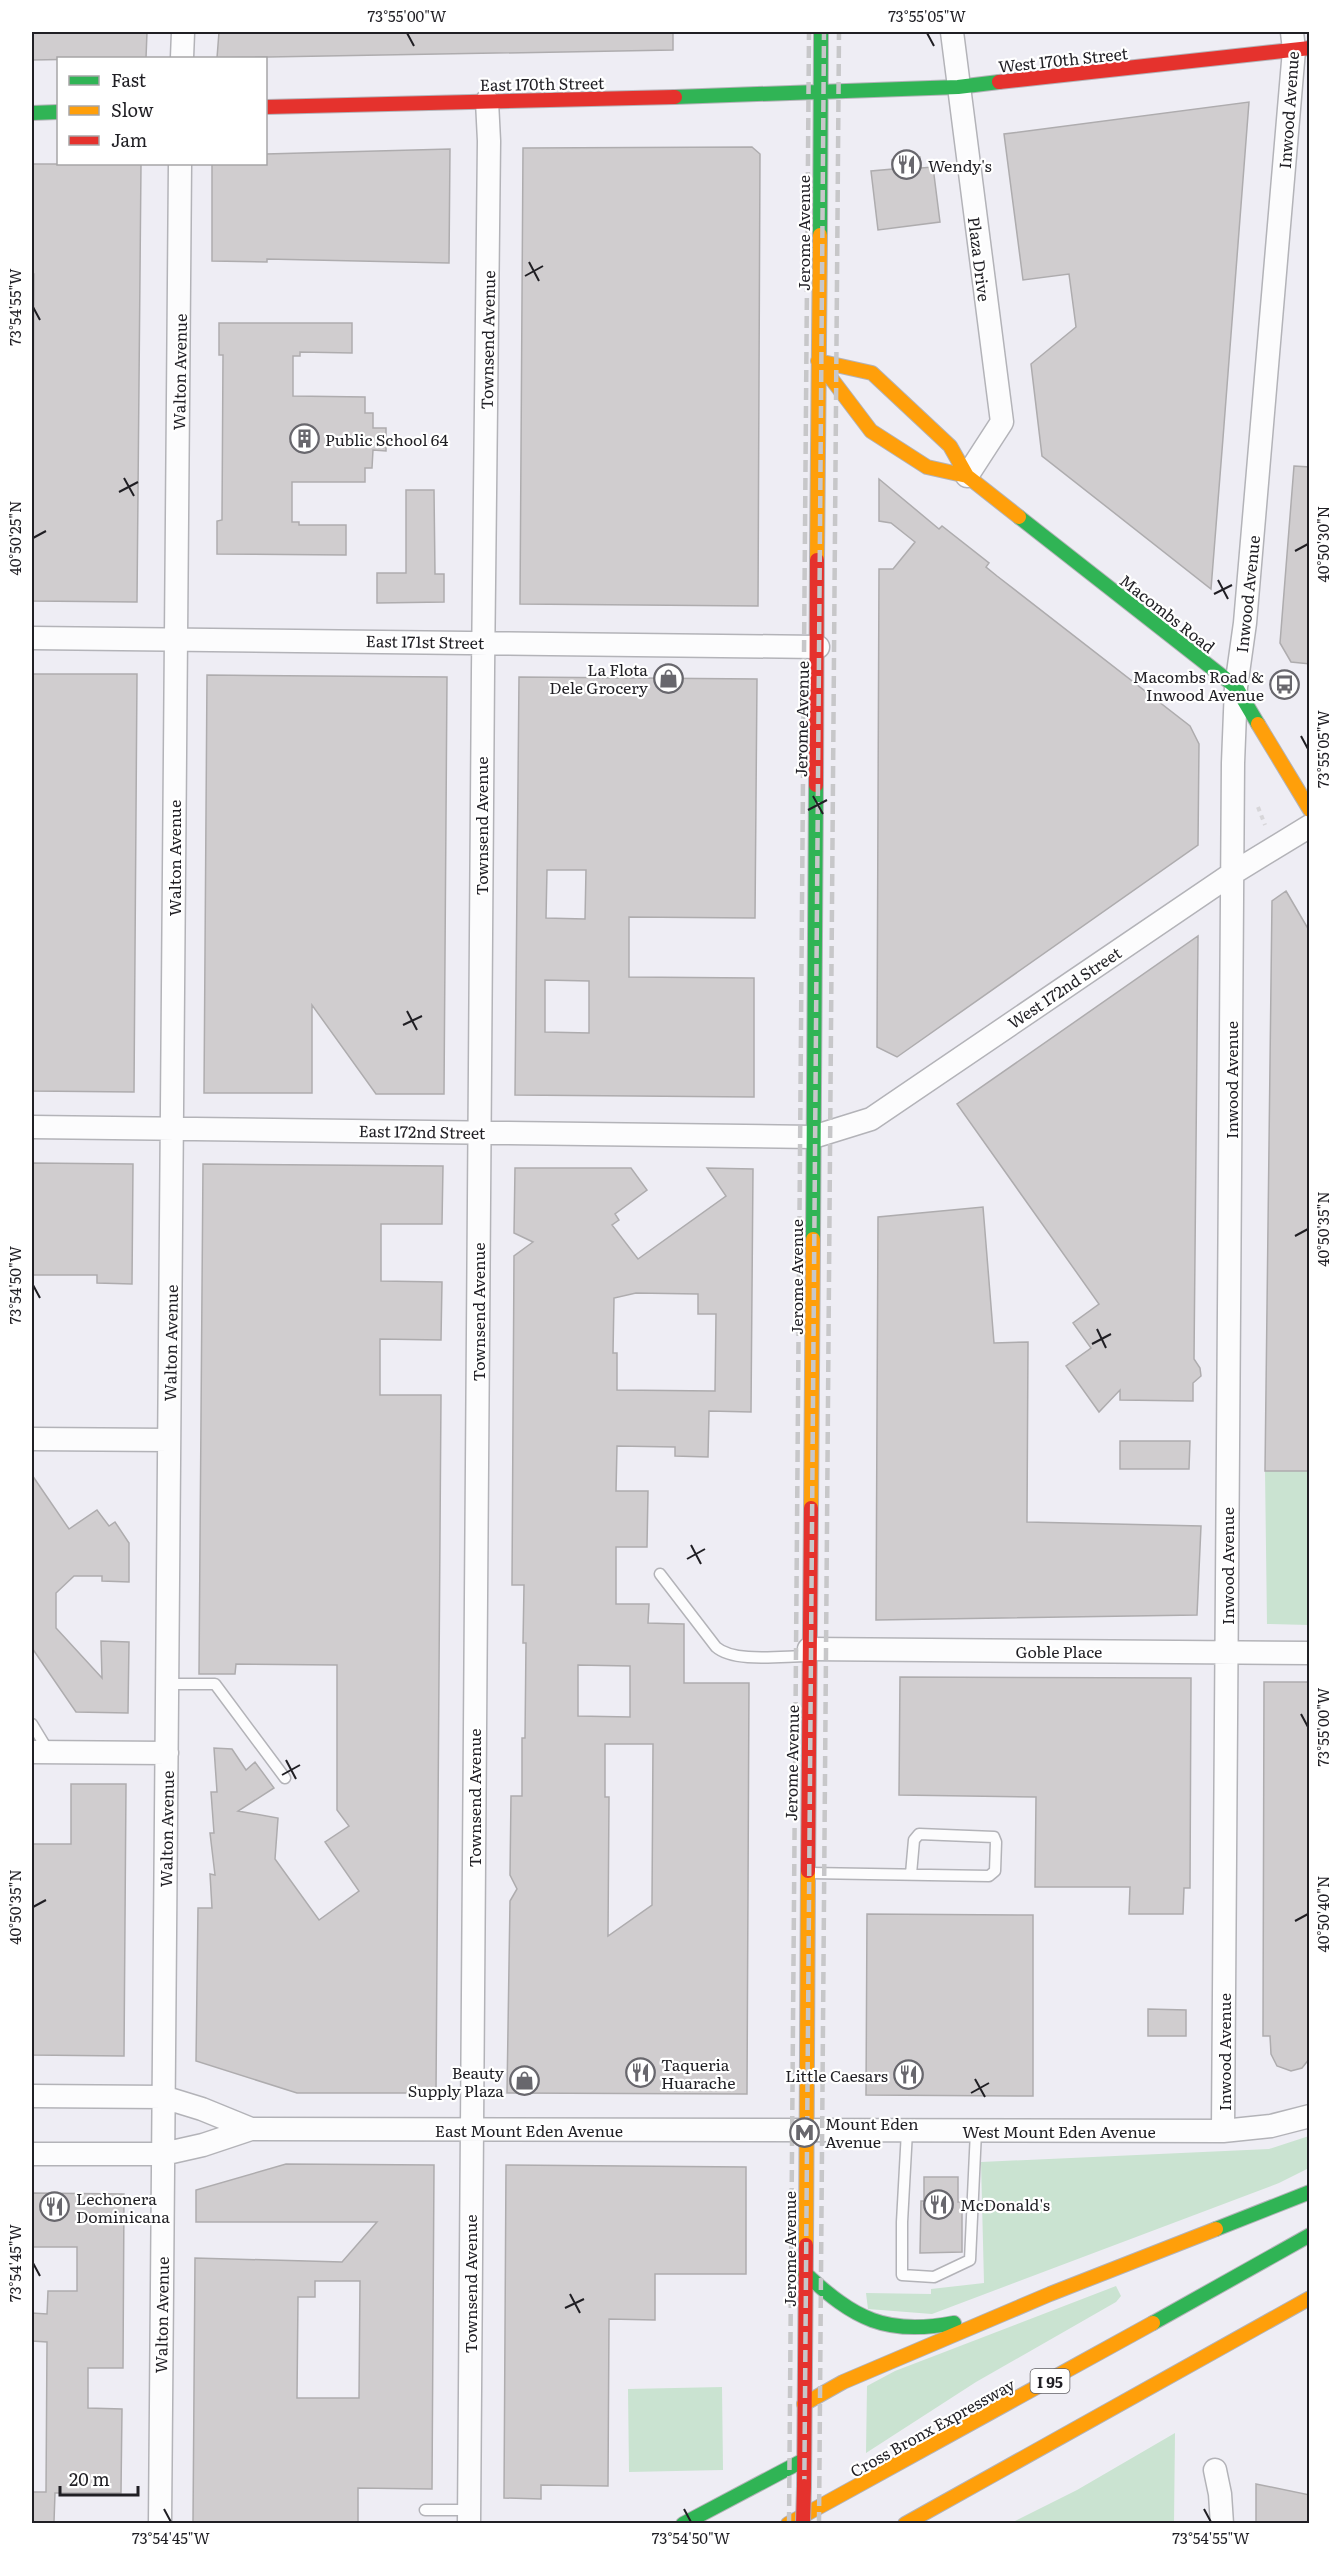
<svg xmlns="http://www.w3.org/2000/svg" width="1341" height="2555" font-family="Literata,serif">
<style>
.green{fill:#cae3d1}
.building{fill:#d0cdcf;stroke:#aeacae;stroke-width:1.5;fill-rule:evenodd}
.lines{fill:none;stroke-linecap:round;stroke-linejoin:round}
.lane-casing{stroke:#b3b3b8;stroke-width:13}
.street-casing{stroke:#b3b3b8;stroke-width:25}
.fast-casing{stroke:#b3b3b8;stroke-width:16}
.slow-casing{stroke:#b3b3b8;stroke-width:16}
.jam-casing{stroke:#b3b3b8;stroke-width:16}
.path{stroke:#d7d6d9;stroke-width:4;stroke-dasharray:4.5 4.5;stroke-linecap:butt}
.lane{stroke:#fcfcfd;stroke-width:10}
.street{stroke:#fcfcfd;stroke-width:22}
.fast{stroke:#30b455;stroke-width:14}
.slow{stroke:#ff9f0a;stroke-width:14}
.jam{stroke:#e5322d;stroke-width:14}
.rail{stroke:#c7c7c9;stroke-width:4.5;stroke-dasharray:12 6;stroke-linecap:butt}
.jam-bridge-casing{stroke:#b3b3b8;stroke-width:16;stroke-linecap:butt}
.jam-bridge{stroke:#e5322d;stroke-width:14}
.ticks{fill:none;stroke:#201f24;stroke-width:2}
.labels{text-anchor:middle;dominant-baseline:central;stroke-width:4.5;stroke-linejoin:round;paint-order:stroke}
.shield{fill:#fff;stroke:#636266;stroke-width:1.5}
.shield-label{font-size:15px;font-weight:bold;fill:#201f24}
.street-label{font-size:16px;fill:#201f24;stroke:#fff}
.poi-label{font-size:16px;fill:#201f24;stroke:#fff;text-anchor:start}
.neatline{fill:none;stroke:#201f24;stroke-width:2}
.ticks-label{font-size:15px;text-anchor:middle;fill:#201f24}
</style>
<rect width="100%" height="100%" fill="#eeedf4"/>
<!-- green -->
<path class="green" d="M1265 1471H1309V1625L1267 1624Z
M1309 2136V2168L1279 2183 932 2314 868 2309 866 2293 931 2294V2289L984 2283 981 2162 1269 2149Z
M1116 2286 1121 2296 1116 2302 976 2382 866 2453 867 2386 895 2371Z
M722 2387 723 2470 629 2472 628 2389Z
M1175 2433 1174 2523H1011L1077 2490Z"/>
<!-- building -->
<path class="building" d="M32 32H147L146 58 32 60Z
M219 32H673V50L217 58Z
M1249 102 1223 438 1211 589 1042 456 1031 364 1076 327 1069 274 1023 280 1004 134Z
M752 147 760 154 758 606 520 604 523 148Z
M450 149 449 263 267 259V262L212 261V164H266V154Z
M920 157 921 168 933 167 940 222 878 230 871 171 893 169 892 160Z
M32 164H141L137 602 32 601 34 274H32Z
M219 323H352V353L300 352V356H293V396L365 397V413H373V428H386V451L373 450 372 468H365V482H292V522H299V525H346V555L217 554V521L222 520 223 355H219Z
M1294 466 1310 467V664L1291 662 1280 643Z
M879 479 939 529 942 526 989 563 986 567 997 576 1190 726 1199 744 1198 845 897 1057 877 1047 879 569H893L915 542 891 523 879 521Z
M406 490H434L435 574H444V602L377 603V573H406Z
M32 674H137L134 1092 32 1091Z
M207 675 447 677 444 1094H376L312 1005V1093H204Z
M519 677 757 679 755 918 629 917V977L754 978V1097L515 1095ZM547 870H586L585 919 546 918ZM545 980 589 981V1033L545 1032Z
M1286 891 1310 932V1471H1265L1272 901Z
M1198 936 1194 1359 1200 1368 1201 1376 1193 1383V1401L1120 1400V1390L1099 1412 1066 1366 1091 1348 1073 1323 1099 1304 957 1104Z
M32 1163 133 1164 132 1284 97 1283V1275H32Z
M203 1164 443 1166 442 1224H381V1281L442 1282 441 1340 380 1339V1395H441L436 2093H297L196 2061 198 1908H212L210 1874 215 1875 210 1833H214L211 1792H217L214 1748 232 1749 246 1770 255 1762 274 1788 238 1811 278 1818 275 1859 319 1920 359 1891 325 1842 349 1826 337 1810V1665L236 1664 235 1674H199Z
M515 1168H631L647 1190 615 1214 619 1220 612 1225 638 1259 726 1196 707 1168 753 1169 751 1412 709 1411 708 1457 675 1456V1447L617 1446 616 1491H648L647 1547H616V1604H649L648 1623 684 1624V1683H749L747 2094 507 2093 510 1901 517 1889 510 1875 511 1796H522V1738H525L526 1643H523L524 1585H512L514 1256 533 1242 514 1233ZM636 1293 698 1294V1314H716L715 1391 617 1390V1353H613L614 1298ZM578 1665 630 1666V1717L578 1716ZM605 1744H653L652 1905 608 1936 609 1797H605Z
M983 1207 994 1343 1028 1342 1027 1522 1201 1526 1197 1615 876 1620 878 1217Z
M1120 1441H1190L1189 1469H1120Z
M32 1475 69 1529 97 1510 109 1526 115 1522 129 1543V1582L102 1581V1576H74L56 1593V1628L102 1678 101 1641 129 1642 128 1713 76 1712 32 1648Z
M900 1677 1191 1678 1190 1888H1184L1183 1914H1129L1130 1887H1035L1036 1797 899 1795Z
M1264 1682H1310V2058L1302 2068 1291 2071 1277 2066 1271 2054 1270 2036H1263Z
M71 1784H126L124 2056 32 2055V1844H71Z
M867 1914 1033 1915V2096L866 2095Z
M1148 2009 1186 2010V2036H1148Z
M286 2164 434 2165 432 2489 358 2488V2523H193L195 2258 342 2262 377 2222H196V2190ZM315 2281H360L359 2398H297L298 2297H315Z
M506 2165 746 2167V2274H655V2320L609 2319 608 2486 541 2485V2499L504 2498Z
M924 2177H958V2202H962V2252L920 2253 921 2201H924Z
M32 2193 124 2194 123 2368H88V2408L122 2409 121 2493H55L54 2522H32V2492H46L47 2342 32 2341V2313L47 2314 48 2291H77V2247H32Z
M1256 2484 1310 2495V2523H1256Z"/>
<g class="lines">
<defs>
<path id="lane" d="M660 1574 716 1647C734 1663 782 1656 806 1656
M167 1684H215L285 1778
M32 1724 49 1752
M810 1873 989 1876 995 1871 996 1842 994 1837 919 1834 914 1840 911 1874
M907 2131 902 2222V2275L934 2277 970 2260 976 2131
M425 2510H469"/>
<path id="street" d="M952 32 1002 422 967 476
M182 58 183 32
M32 638 818 647
M32 1127 813 1137 871 1119 1233 873 1310 826
M32 1439 169 1440
M809 1649 1310 1653
M32 1752 167 1753
M32 2096 163 2097 202 2109 251 2129
M1223 2131 1233 763 1236 687 1245 623 1294 50 1292 32
M32 2154H163L203 2145 251 2129 1223 2131 1271 2126 1310 2116
M1215 2470 1220 2494 1222 2524
M160 2524 180 164
M469 2524 483 671 489 141 487 101"/>
<path id="fast" d="M675 97 958 87 999 82
M32 113 58 112
M820 235 821 32
M1019 517 1236 687 1258 724
M813 1239 816 785
M1216 2229 1310 2192
M805 2273C854 2319 886 2336 954 2323
M1153 2323 1310 2235
M683 2524 804 2460"/>
<path id="slow" d="M967 476 927 467 871 431 818 361 872 373 950 446 967 476 1019 517
M817 560 820 235
M1258 724 1310 810
M811 1508 813 1239
M806 2245 808 1871
M804 2404 843 2382 1050 2294 1216 2229
M788 2524 1153 2323
M905 2524 1310 2298"/>
<path id="jam" d="M999 82 1310 48
M266 107 675 97
M816 785 817 560
M808 1871 811 1508
M804 2486 806 2245"/>
</defs>
<!-- lane casing -->
<use href="#lane" class="lane-casing"/>
<!-- street casing -->
<use href="#street" class="street-casing"/>
<!-- fast casing -->
<use href="#fast" class="fast-casing"/>
<!-- slow casing -->
<use href="#slow" class="slow-casing"/>
<!-- jam casing -->
<use href="#jam" class="jam-casing"/>
<!-- path -->
<path class="path" d="M1258 807 1265 825"/>
<!-- lane -->
<use href="#lane" class="lane"/>
<!-- street -->
<use href="#street" class="street"/>
<!-- fast -->
<use href="#fast" class="fast"/>
<!-- slow -->
<use href="#slow" class="slow"/>
<!-- jam -->
<use href="#jam" class="jam"/>
<!-- rail -->
<path class="rail" d="M789 2524 809 32
M804 2524 824 32
M819 2524 839 32"/>
<defs>
<path id="jam-bridge" d="M803 2524 804 2486"/>
</defs>
<!-- jam-bridge casing -->
<use href="#jam-bridge" class="jam-bridge-casing"/>
<!-- jam-bridge -->
<use href="#jam-bridge" class="jam-bridge"/>
</g>
<!-- ticks -->
<path class="ticks" d="M407 33 414 46M927 33 934 46M529 262 539 281M525 276 543 266M33 307 40 320M124 478 134 496M119 492 138 482M33 538 46 531M1295 551 1308 544M1218 580 1228 599M1214 594 1232 585M1301 736 1308 749M813 796 823 814M808 810 827 800M407 1011 417 1030M403 1025 422 1016M1295 1236 1308 1229M33 1285 40 1298M1097 1329 1106 1348M1092 1344 1111 1334M691 1545 701 1564M687 1559 705 1549M1301 1714 1308 1727M286 1760 296 1779M282 1775 300 1765M33 1907 46 1900M1295 1921 1308 1914M975 2079 985 2097M971 2093 989 2083M33 2263 40 2276M570 2294 580 2313M565 2308 584 2299M164 2509 171 2522M684 2509 691 2522M1204 2509 1211 2522"/>
<!-- icons -->
<defs>
<symbol id="restaurant-ring" viewBox="-11 -11 22 22"><circle r="9.5" fill="#fff" stroke="#68676d" stroke-width="1.5"/><path d="M-5-6h1v4h1v-4h1v4h1v-4h1v5L-1.5 .5V6h-2V.5L-5-1ZM5-6V6H3V1.5H1.5Q1.5-4 5-6Z" fill="#68676d"/></symbol>
<symbol id="building-ring" viewBox="-11 -11 22 22"><circle r="9.5" fill="#fff" stroke="#68676d" stroke-width="1.5"/><path d="M-4-6H4V6H1V3H-1V6H-4ZM-2.5-4.3h1.7v1.8h-1.7ZM.8-4.3h1.7v1.8H.8ZM-2.5-1h1.7V.8h-1.7ZM.8-1h1.7V.8H.8Z" fill="#68676d"/></symbol>
<symbol id="shop-ring" viewBox="-11 -11 22 22"><circle r="9.5" fill="#fff" stroke="#68676d" stroke-width="1.5"/><path d="M-5-2.5h2.3a2.7 3.5 0 0 1 5.4 0H5L5.5 6h-11ZM-1.5-2.5h3a1.5 2.3 0 0 0-3 0Z" fill="#68676d"/></symbol>
<symbol id="bus-ring" viewBox="-11 -11 22 22"><circle r="9.5" fill="#fff" stroke="#68676d" stroke-width="1.5"/><path d="M-5-6H5V4H4V6H2V4H-2V6H-4V4H-5ZM-3.5-4V0h7V-4ZM-3.5 1.2v1.5H-2V1.2ZM2 1.2v1.5H3.5V1.2Z" fill="#68676d"/></symbol>
<symbol id="metro-ring" viewBox="-11 -11 22 22"><circle r="9.5" fill="#fff" stroke="#68676d" stroke-width="1.5"/><path d="M-5.5 5V-5H-3L0 0L3-5H5.5V5H3V-.5L0 4L-3-.5V5Z" fill="#68676d"/></symbol>
</defs>
<g fill-rule="evenodd">
<use href="#restaurant-ring" x="890" y="148" width="33" height="33"/>
<use href="#building-ring" x="288" y="422" width="33" height="33"/>
<use href="#shop-ring" x="652" y="662" width="33" height="33"/>
<use href="#bus-ring" x="1268" y="668" width="33" height="33"/>
<use href="#restaurant-ring" x="624" y="2056" width="33" height="33"/>
<use href="#restaurant-ring" x="892" y="2058" width="33" height="33"/>
<use href="#shop-ring" x="508" y="2064" width="33" height="33"/>
<use href="#metro-ring" x="788" y="2116" width="33" height="33"/>
<use href="#restaurant-ring" x="922" y="2188" width="33" height="33"/>
<use href="#restaurant-ring" x="38" y="2190" width="33" height="33"/>
</g>
<g class="labels">
<!-- shield labels -->
<rect class="shield" x="1030.5" y="2369" width="39" height="24" rx="4.5"/>
<g class="shield-label">
<text x="1050" y="2381">I 95</text>
</g>
<!-- street labels -->
<g class="street-label">
<text transform="translate(1063 59) rotate(-6)">West 170th Street</text>
<text transform="translate(542 83) rotate(-1)">East 170th Street</text>
<text transform="translate(1288 110) rotate(-86)">Inwood Avenue</text>
<text transform="translate(803 233) rotate(-90)">Jerome Avenue</text>
<text transform="translate(980 259) rotate(83)">Plaza Drive</text>
<text transform="translate(487 340) rotate(-89)">Townsend Avenue</text>
<text transform="translate(179 372) rotate(-89)">Walton Avenue</text>
<text transform="translate(1247 594) rotate(-84)">Inwood Avenue</text>
<text transform="translate(1168 613) rotate(38)">Macombs Road</text>
<text transform="translate(425 641) rotate(1)">East 171st Street</text>
<text transform="translate(801 719) rotate(-89)">Jerome Avenue</text>
<text transform="translate(481 826) rotate(-90)">Townsend Avenue</text>
<text transform="translate(174 858) rotate(-90)">Walton Avenue</text>
<text transform="translate(1064 987) rotate(-34)">West 172nd Street</text>
<text transform="translate(1231 1080) rotate(-90)">Inwood Avenue</text>
<text transform="translate(422 1131) rotate(1)">East 172nd Street</text>
<text transform="translate(796 1277) rotate(-90)">Jerome Avenue</text>
<text transform="translate(478 1312) rotate(-90)">Townsend Avenue</text>
<text transform="translate(170 1343) rotate(-89)">Walton Avenue</text>
<text transform="translate(1227 1566) rotate(-90)">Inwood Avenue</text>
<text x="1059" y="1651">Goble Place</text>
<text transform="translate(791 1763) rotate(-89)">Jerome Avenue</text>
<text transform="translate(474 1798) rotate(-90)">Townsend Avenue</text>
<text transform="translate(166 1829) rotate(-89)">Walton Avenue</text>
<text transform="translate(1224 2052) rotate(-90)">Inwood Avenue</text>
<text x="529" y="2130">East Mount Eden Avenue</text>
<text x="1059" y="2131">West Mount Eden Avenue</text>
<text transform="translate(789 2249) rotate(-90)">Jerome Avenue</text>
<text transform="translate(470 2284) rotate(-90)">Townsend Avenue</text>
<text transform="translate(161 2315) rotate(-89)">Walton Avenue</text>
<text transform="translate(932 2427) rotate(-29)">Cross Bronx Expressway</text>
</g>
<!-- poi labels -->
<g class="poi-label">
<text x="928" y="165">Wendy's</text>
<text x="325" y="439">Public School 64</text>
<text x="648" y="669" text-anchor="end">La Flota<tspan x="648" dy="18">Dele Grocery</tspan></text>
<text x="1264" y="676" text-anchor="end">Macombs Road &amp;<tspan x="1264" dy="18">Inwood Avenue</tspan></text>
<text x="661" y="2064">Taqueria<tspan x="661" dy="18">Huarache</tspan></text>
<text x="504" y="2072" text-anchor="end">Beauty<tspan x="504" dy="18">Supply Plaza</tspan></text>
<text x="888" y="2075" text-anchor="end">Little Caesars</text>
<text x="825" y="2123">Mount Eden<tspan x="825" dy="18">Avenue</tspan></text>
<text x="76" y="2198">Lechonera<tspan x="76" dy="18">Dominicana</tspan></text>
<text x="960" y="2204">McDonald's</text>
</g>
</g>
<!-- border -->
<rect width="1341" height="2555" fill="none" stroke="#ffffff" stroke-width="66"/>
<!-- legend -->
<rect x="57" y="57" width="210" height="108" fill="#ffffff" stroke="#a6a5a7" stroke-width="1.5"/>
<rect x="69" y="76" width="30" height="9" fill="#30b455" stroke="#a6a5a7" stroke-width="1.5"/>
<text x="111" y="87" font-size="18" fill="#201f24">Fast</text>
<rect x="69" y="106" width="30" height="9" fill="#ff9f0a" stroke="#a6a5a7" stroke-width="1.5"/>
<text x="111" y="117" font-size="18" fill="#201f24">Slow</text>
<rect x="69" y="136" width="30" height="9" fill="#e5322d" stroke="#a6a5a7" stroke-width="1.5"/>
<text x="111" y="147" font-size="18" fill="#201f24">Jam</text>
<!-- scale -->
<path d="M60 2486v9h78v-9" fill="none" stroke="#201f24" stroke-width="3"/>
<text x="69" y="2486" font-size="18" fill="#201f24" stroke="#ffffff" stroke-width="4.5" paint-order="stroke">20 m</text>
<rect x="33" y="33" width="1275" height="2489" class="neatline"/>
<g class="ticks-label">
<text x="407" y="22">73°55'00"W</text>
<text x="927" y="22">73°55'05"W</text>
<text transform="translate(16 307) rotate(-90)" y="5">73°54'55"W</text>
<text transform="translate(16 538) rotate(-90)" y="5">40°50'25"N</text>
<text transform="translate(1324 544) rotate(-90)" y="5">40°50'30"N</text>
<text transform="translate(1324 749) rotate(-90)" y="5">73°55'05"W</text>
<text transform="translate(1324 1229) rotate(-90)" y="5">40°50'35"N</text>
<text transform="translate(16 1285) rotate(-90)" y="5">73°54'50"W</text>
<text transform="translate(1324 1727) rotate(-90)" y="5">73°55'00"W</text>
<text transform="translate(16 1907) rotate(-90)" y="5">40°50'35"N</text>
<text transform="translate(1324 1914) rotate(-90)" y="5">40°50'40"N</text>
<text transform="translate(16 2263) rotate(-90)" y="5">73°54'45"W</text>
<text x="171" y="2544">73°54'45"W</text>
<text x="691" y="2544">73°54'50"W</text>
<text x="1211" y="2544">73°54'55"W</text>
</g>
</svg>
